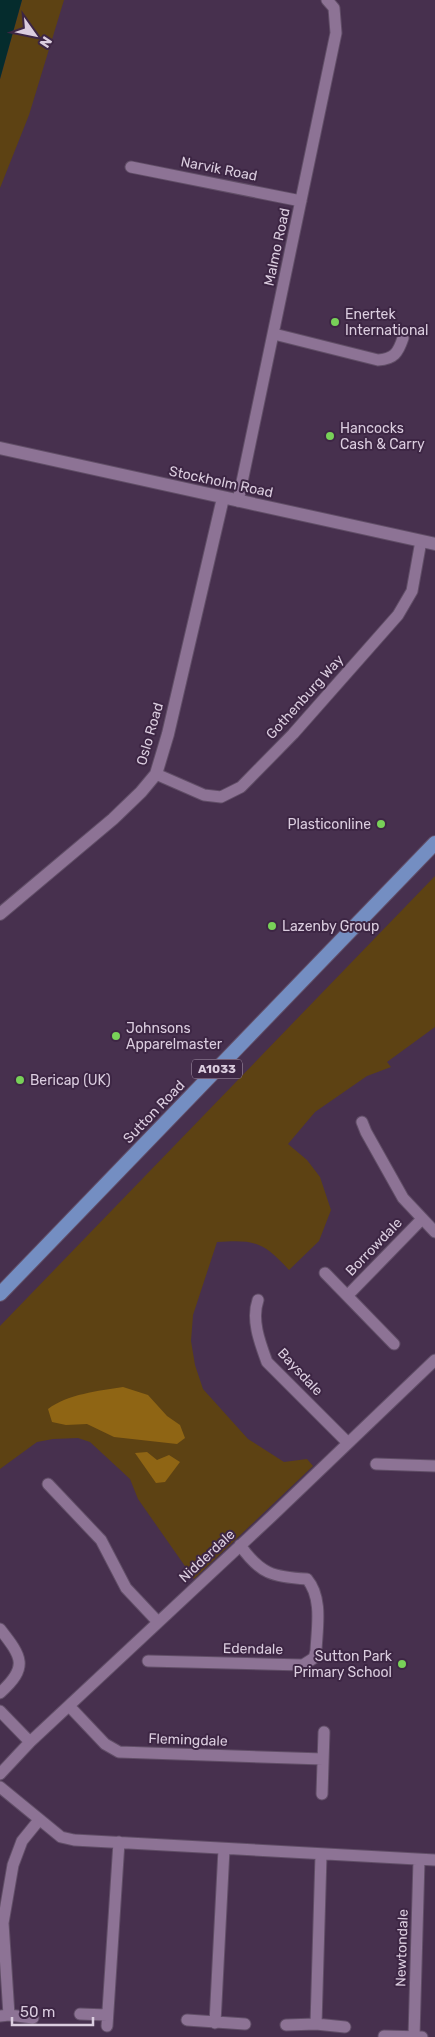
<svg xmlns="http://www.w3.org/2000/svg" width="435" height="2037" font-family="Rubik,sans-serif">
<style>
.green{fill:#5d4213}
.forest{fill:#8f6514}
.water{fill:#052c2d}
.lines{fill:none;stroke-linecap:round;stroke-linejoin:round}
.minor-casing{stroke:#614e67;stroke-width:13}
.tertiary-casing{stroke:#614e67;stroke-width:14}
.trunk-casing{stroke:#614e67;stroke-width:16}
.minor{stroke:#8d7395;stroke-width:11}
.tertiary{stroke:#8d7395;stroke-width:12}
.trunk{stroke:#748ec2;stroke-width:14}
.poi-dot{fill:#78d158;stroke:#3d2644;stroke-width:2}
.labels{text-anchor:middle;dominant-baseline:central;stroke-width:4;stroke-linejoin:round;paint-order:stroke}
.shield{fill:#3d2644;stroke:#ac9bb0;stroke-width:1}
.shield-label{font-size:12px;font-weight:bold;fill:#dbcddf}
.street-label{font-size:14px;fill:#dbcddf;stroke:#3d2644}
.poi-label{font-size:14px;fill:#dbcddf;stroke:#3d2644;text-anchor:start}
</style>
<rect width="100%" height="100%" fill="#47304e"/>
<!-- green -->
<path class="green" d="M22 0H64L29 115 0 188V79Z
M435 876V1027L387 1062 391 1067 367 1076 315 1112 288 1144 307 1160 320 1177 331 1210 319 1241 289 1270C262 1241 255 1240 217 1242L193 1315 191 1341 195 1365 203 1389 248 1439 284 1462 307 1459 313 1466 194 1579 138 1499 130 1479 90 1442 78 1438 53 1439 37 1442 0 1469V1326Z"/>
<!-- forest -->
<path class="forest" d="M123 1387 148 1395 167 1416 180 1425 185 1438 177 1444 114 1437 87 1424 66 1425 52 1422 48 1409C68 1394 98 1391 123 1387Z
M147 1452 157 1460 169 1455 180 1462 165 1482 156 1483 135 1453Z"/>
<!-- water -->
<path class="water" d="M0 0H22L0 79Z"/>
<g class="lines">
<defs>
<path id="minor" d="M131 167 301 201
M274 334 378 360C394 359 398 353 403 338
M238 501 336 33 334 8 327 0
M156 774 204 795 221 797 241 787 293 734 398 615 412 591 421 541
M362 1122 366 1132 403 1198 435 1232
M325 1273 394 1344
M348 1295 421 1220
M258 1300C251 1320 260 1343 267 1362L347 1442
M376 1464 435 1466
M48 1484 101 1540 126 1588 158 1622
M0 1629C22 1657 29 1667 0 1693
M148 1661 303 1665 314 1658 316 1651C317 1628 323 1598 307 1579 273 1577 260 1574 240 1545
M70 1707 105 1744 119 1752 323 1759
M0 1711 30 1742
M0 1774 30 1742 272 1516 435 1360
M0 1787 61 1837 74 1840 435 1860
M322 1794 324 1732
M80 2014 107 2015
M9 2015 3 1923 13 1865 22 1841 39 1820
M0 2016 9 2015 33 2018
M187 2020 245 2024
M215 2023 224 1849
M316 2024 321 1855
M286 2025 316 2024 345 2027
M107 2026 119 1842
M384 2036 422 2037
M414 2036 419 1860"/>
<path id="tertiary" d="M0 448 435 544
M0 914 113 819 141 792 156 774 168 734 223 498"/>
<path id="trunk" d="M0 1294 435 843"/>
</defs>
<!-- minor casing -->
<use href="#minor" class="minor-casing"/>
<!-- tertiary casing -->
<use href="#tertiary" class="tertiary-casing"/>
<!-- trunk casing -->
<use href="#trunk" class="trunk-casing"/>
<!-- minor -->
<use href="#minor" class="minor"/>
<!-- tertiary -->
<use href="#tertiary" class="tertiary"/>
<!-- trunk -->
<use href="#trunk" class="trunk"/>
</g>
<!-- markers -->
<g class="poi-dot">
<circle cx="335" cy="322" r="5"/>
<circle cx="330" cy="436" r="5"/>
<circle cx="381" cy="824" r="5"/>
<circle cx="272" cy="926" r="5"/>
<circle cx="116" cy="1036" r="5"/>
<circle cx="20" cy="1080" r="5"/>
<circle cx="402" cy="1664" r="5"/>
</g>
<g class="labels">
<!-- shield labels -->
<rect class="shield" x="192" y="1059.5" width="50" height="19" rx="4"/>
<g class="shield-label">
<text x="217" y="1069">A1033</text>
</g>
<!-- street labels -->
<g class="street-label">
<text transform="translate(219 169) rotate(11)">Narvik Road</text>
<text transform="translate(277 247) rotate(-78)">Malmo Road</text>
<text transform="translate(221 482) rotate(12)">Stockholm Road</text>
<text transform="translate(305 697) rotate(-48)">Gothenburg Way</text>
<text transform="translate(150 734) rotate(-74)">Oslo Road</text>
<text transform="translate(154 1112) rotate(-46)">Sutton Road</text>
<text transform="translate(374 1247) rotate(-46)">Borrowdale</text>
<text transform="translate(300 1372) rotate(47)">Baysdale</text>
<text transform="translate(207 1556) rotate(-43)">Nidderdale</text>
<text transform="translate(253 1649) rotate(1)">Edendale</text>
<text transform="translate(188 1740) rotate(2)">Flemingdale</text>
<text transform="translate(402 1948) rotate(-88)">Newtondale</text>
</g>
<!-- poi labels -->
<g class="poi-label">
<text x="345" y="314">Enertek<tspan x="345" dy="16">International</tspan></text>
<text x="340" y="428">Hancocks<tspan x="340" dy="16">Cash &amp; Carry</tspan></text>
<text x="371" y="824" text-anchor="end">Plasticonline</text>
<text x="282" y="926">Lazenby Group</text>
<text x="126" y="1028">Johnsons<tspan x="126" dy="16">Apparelmaster</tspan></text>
<text x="30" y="1080">Bericap (UK)</text>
<text x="392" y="1656" text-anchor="end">Sutton Park<tspan x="392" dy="16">Primary School</tspan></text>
</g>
</g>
<!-- north arrow -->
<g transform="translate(35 35) rotate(123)" stroke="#3d2644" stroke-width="4" paint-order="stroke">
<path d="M0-4L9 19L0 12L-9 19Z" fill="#dbcddf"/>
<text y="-8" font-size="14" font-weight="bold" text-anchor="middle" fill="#dbcddf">N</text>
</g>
<!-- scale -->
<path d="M12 2017v8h81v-8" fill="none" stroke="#dbcddf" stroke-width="2.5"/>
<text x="20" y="2017" font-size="15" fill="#dbcddf" stroke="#3d2644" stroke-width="4" paint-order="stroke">50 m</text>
</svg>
